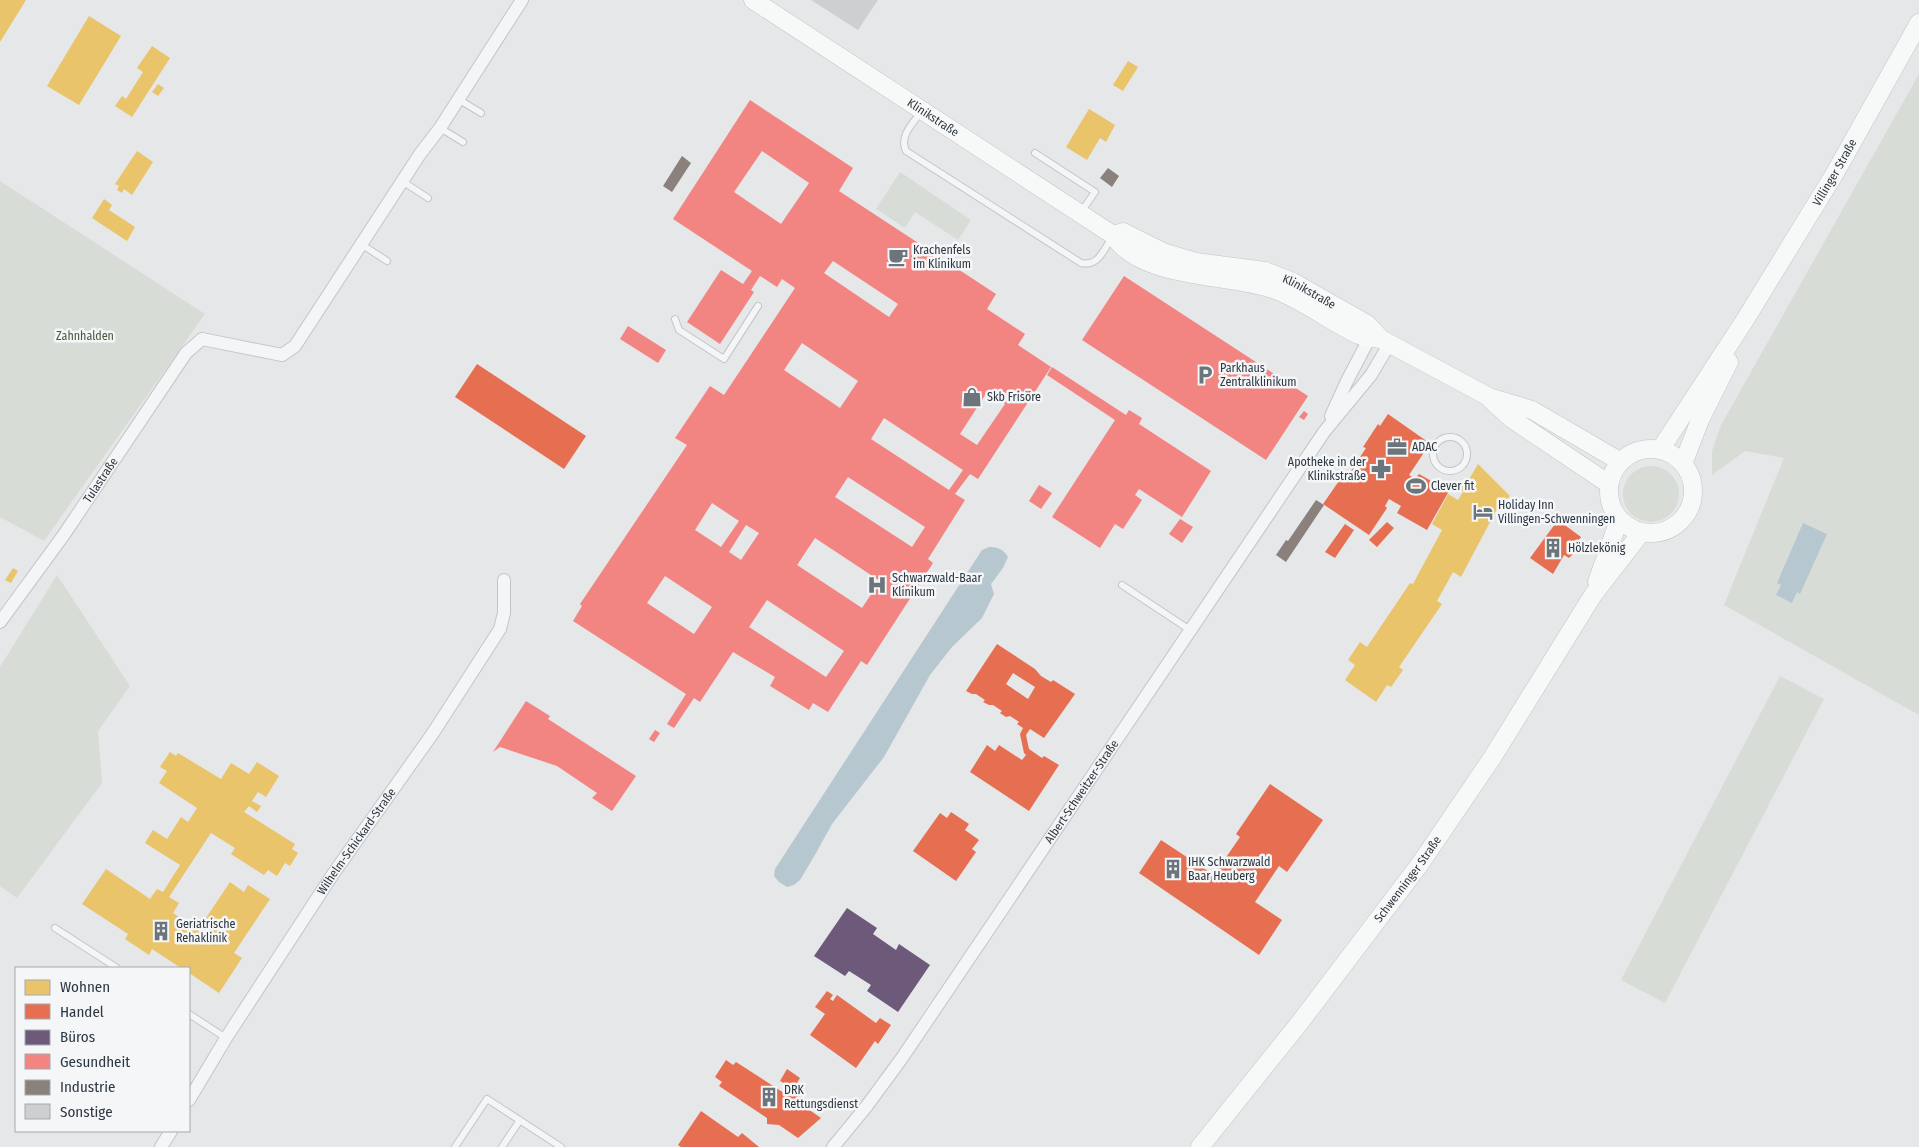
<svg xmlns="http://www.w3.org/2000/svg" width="1919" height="1147" font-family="'Fira Sans Condensed',sans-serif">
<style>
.green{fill:#d7dcd6}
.water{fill:#b7c7d0}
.homes{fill:#e9c46a}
.shops{fill:#e76f51;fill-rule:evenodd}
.offices{fill:#6d597a}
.health{fill:#f28482;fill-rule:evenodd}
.industry{fill:#8a817c}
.building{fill:#cecfd1}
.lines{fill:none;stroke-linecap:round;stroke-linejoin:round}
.lane-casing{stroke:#c3c5c7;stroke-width:8}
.street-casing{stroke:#c3c5c7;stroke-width:14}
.secondary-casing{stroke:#c3c5c7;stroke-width:19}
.lane{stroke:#f4f5f6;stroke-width:6}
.street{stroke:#f4f5f6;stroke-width:12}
.secondary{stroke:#f7f8f8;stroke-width:18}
.labels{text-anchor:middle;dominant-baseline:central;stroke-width:5;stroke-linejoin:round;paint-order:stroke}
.street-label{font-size:12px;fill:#2d3741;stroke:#f4f6f8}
.poi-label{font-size:12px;fill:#2d3741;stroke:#f4f6f8;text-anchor:start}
.park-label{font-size:12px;fill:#475b3c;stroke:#f4f6f8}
</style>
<rect width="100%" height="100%" fill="#e5e7e9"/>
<!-- green -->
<path class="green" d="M1919 74V715L1724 605 1784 458 1745 451 1712 475V451L1721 425Z
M900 172 971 220 958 240 915 212 905 228 876 209Z
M0 181 205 314 44 541 0 517Z
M1623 494a28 28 0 1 1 56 0a28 28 0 1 1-56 0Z
M57 575 130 686 98 731 102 783 17 898 0 886V667Z
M1780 676 1824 699 1665 1003 1621 980Z"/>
<!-- water -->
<path class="water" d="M1803 523 1827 534 1800 594 1797 592 1792 603 1776 595 1781 585 1777 583Z
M989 547C998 547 1003 549 1008 557L1003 568 991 584 994 594 982 618 952 647 930 675 884 757 832 824 816 853 800 880 794 885 787 887 779 882 774 876 775 869 982 550Z"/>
<!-- homes -->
<path class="homes" d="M0 0H26L0 42Z
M89 16 121 36 79 105 47 86Z
M152 46 170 58 132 117 115 106 122 96 126 99 143 72 137 68Z
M1128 61 1138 67 1123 91 1113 85Z
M158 84 164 88 158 96 152 92Z
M1089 109 1115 125 1106 142 1100 138 1087 160 1066 147Z
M137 151 153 162 132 195 124 189 122 193 117 190 119 186 115 184Z
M104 199 112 205 109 210 135 227 127 241 92 218Z
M1478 464 1510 496 1498 507 1461 577 1453 572 1437 601 1442 604 1399 667 1403 670 1391 687 1387 685 1376 702 1345 680 1355 665 1348 660 1360 642 1367 647 1410 583 1413 584 1442 530 1432 524 1448 494 1458 500 1463 492 1459 488 1465 481 1467 483Z
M13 568 18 571 11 583 5 580Z
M170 752 176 756 178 753 221 779 231 763 249 774 257 762 279 776 266 797 258 792 252 801 261 806 257 812 249 806 244 812 295 844 292 849 298 853 290 866 285 863 277 876 268 870 264 875 231 854 235 848 211 833 169 897 179 903 173 913 203 934 207 928 202 924 230 882 244 892 248 885 270 899 234 953 242 958 219 993 189 973V968H181L152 949 149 955 125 939 128 934 82 904 106 869 150 899 157 889 163 892 180 865 145 843 153 830 167 839 181 817 188 822 197 808 159 783 167 771 160 767Z"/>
<!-- shops -->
<path class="shops" d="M477 364 586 436 564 469 455 397Z
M1388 414 1428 442 1421 452 1423 454 1409 475 1415 479 1419 474 1449 491 1427 530 1397 513 1401 506 1389 499 1385 506 1387 508 1369 535 1323 504 1341 478 1345 480 1366 448 1363 447 1378 424 1380 426Z
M1558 520 1581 537 1572 549 1570 547 1568 550 1573 554 1569 558 1564 555 1553 574 1530 558Z
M1387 522 1394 528 1377 547 1369 540Z
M1345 524 1354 530 1335 558 1325 552Z
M997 644 1035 669 1041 676 1051 682 1053 680 1075 694 1044 738 1030 729 1026 735 1029 749 1042 758 1044 756 1059 765 1029 811 970 772 987 745 995 751 999 745 1022 760 1026 755 1024 753 1020 734 1023 728 1017 724 1019 722 1010 716 1006 717 1000 713 1002 711 993 705H989L983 702 985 700 976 694H972L966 691ZM1013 673 1035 687 1028 699 1006 684Z
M1270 784 1323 820 1287 872 1279 866 1255 902 1282 920 1259 955 1139 873 1161 840 1214 875 1240 837 1236 834Z
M951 812 969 824 965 830 979 840 972 849 976 852 956 881 913 851 940 813 947 818Z
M827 991 833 995 830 999 833 1001 837 995 876 1023 880 1018 891 1025 878 1044 875 1041 856 1068 810 1035 825 1014 815 1007Z
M726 1060 733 1065 736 1062 784 1093 789 1086 780 1081 787 1069 800 1078 791 1093 810 1101 808 1109 821 1118 798 1138 779 1125 767 1124V1118L719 1086 722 1082 715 1077Z
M701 1111 738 1137 742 1133 759 1147H681L678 1145Z"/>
<!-- offices -->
<path class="offices" d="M847 908 877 928 873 934 896 950 899 944 930 965 898 1012 867 991 871 985 849 971 845 976 814 956Z"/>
<!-- health -->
<path class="health" d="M750 100 853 168 839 191 996 294 987 309 1025 334 1018 345 1051 367 978 479 970 474 955 494 965 500 928 559 933 563 867 665 861 661 828 712 813 703 809 710 770 686 775 677 733 652 700 702 694 698 674 728 667 724 686 694 573 621 582 606 580 604 687 445 675 438 710 386 724 395 795 288 782 279 777 287 760 276 751 290 754 292 720 344 687 322 721 270 743 284 752 271 673 219ZM762 151 809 183 781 224 734 192ZM833 261 898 304 889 317 824 273ZM802 343 858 381 840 408 784 370ZM987 392 1005 404 977 445 960 434ZM884 418 963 470 949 490 871 439ZM848 477 925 527 912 547 835 497ZM712 503 739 521 721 547 695 530ZM746 525 759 533 741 560 729 552ZM815 538 880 581 862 608 797 565ZM665 576 712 607 694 634 647 603ZM767 600 844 651 826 677 749 627Z
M1124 276 1308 396 1266 460 1082 340Z
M628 326 666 350 658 363 620 339Z
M1052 367 1126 415 1129 410 1142 418 1139 424 1211 471 1182 517 1139 489 1135 495 1142 500 1123 529 1115 524 1100 548 1052 517 1115 420 1047 375Z
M1304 411 1308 414 1304 420 1299 417Z
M1039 485 1052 493 1041 509 1029 501Z
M1180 519 1193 527 1182 543 1169 534Z
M526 701 550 716 548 719 636 776 612 811 592 798 597 793 557 766 500 747 493 752Z
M655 730 660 733 654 742 649 739Z"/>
<!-- industry -->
<path class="industry" d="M841 0H859L853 8Z
M682 156 691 163 672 192 663 186Z
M1108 168 1119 176 1112 187 1100 178Z
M1316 500 1324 505 1286 562 1276 555 1286 540 1288 541Z"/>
<!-- building -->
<path class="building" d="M811 0H878L858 30Z"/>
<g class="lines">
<defs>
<path id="lane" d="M458 99 481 113
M921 112C913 123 899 136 906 151L1081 263C1098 267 1104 250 1112 237
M440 128 463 142
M1035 153 1095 192 1081 212
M402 181 428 198
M361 244 387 261
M675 319 679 330 724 359 758 306
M1433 454a17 17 0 1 1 34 0a17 17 0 1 1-34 0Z
M1122 585 1190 630
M55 928 117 968
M189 1014 226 1038
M455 1147 487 1099 561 1147
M502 1147 520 1120"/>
<g id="street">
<path d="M1331 416 1347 381 1370 337"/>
<path id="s1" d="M0 622 63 536 186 353 202 339 282 355 295 346 420 154 440 128 522 0"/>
<path id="s2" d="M189 1100 226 1038 333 874 433 733 500 629 504 613V580"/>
<path d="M161 1147 171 1131"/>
<path id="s3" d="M833 1147 866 1107 902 1058 1324 432 1371 375 1390 343"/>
</g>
<g id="secondary">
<path id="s4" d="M753 0 1113 235C1141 281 1233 273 1278 291 1307 303 1331 322 1359 335 1365 338 1374 338 1381 339"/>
<path id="s5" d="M1113 235 1123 232 1163 252 1196 262 1265 271 1293 282 1367 324 1381 339 1489 397 1532 410 1621 462"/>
<path d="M1491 400 1512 419 1609 484"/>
<circle cx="1651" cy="491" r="42"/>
<path id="s6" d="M1660 450 1745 320 1835 173 1919 23"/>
<path d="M1683 464 1700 420 1729 362"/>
<path d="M1597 582 1619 520"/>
<path id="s7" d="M1200 1147 1301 1021 1420 864 1492 758 1593 595 1641 533"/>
</g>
</defs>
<!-- lane casing -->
<use href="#lane" class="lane-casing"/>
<!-- street casing -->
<use href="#street" class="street-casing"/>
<!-- secondary casing -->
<use href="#secondary" class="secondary-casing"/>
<!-- lane -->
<use href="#lane" class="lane"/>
<!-- street -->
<use href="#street" class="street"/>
<!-- secondary -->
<use href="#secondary" class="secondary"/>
</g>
<!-- icons -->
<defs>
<symbol id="cafe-bare" viewBox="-9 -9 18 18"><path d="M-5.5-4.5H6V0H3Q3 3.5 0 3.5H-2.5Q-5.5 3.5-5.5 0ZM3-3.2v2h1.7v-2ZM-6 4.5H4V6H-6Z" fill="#6d757c" stroke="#f4f6f8" stroke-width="2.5" paint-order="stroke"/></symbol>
<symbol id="parking-bare" viewBox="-9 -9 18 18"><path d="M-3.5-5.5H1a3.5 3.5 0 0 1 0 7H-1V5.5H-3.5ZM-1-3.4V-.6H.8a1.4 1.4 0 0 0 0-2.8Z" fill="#6d757c" stroke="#f4f6f8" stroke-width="2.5" paint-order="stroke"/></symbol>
<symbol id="shop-bare" viewBox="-9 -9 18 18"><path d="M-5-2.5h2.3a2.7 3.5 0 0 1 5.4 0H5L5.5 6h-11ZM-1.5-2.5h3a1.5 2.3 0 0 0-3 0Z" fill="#6d757c" stroke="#f4f6f8" stroke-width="2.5" paint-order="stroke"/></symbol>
<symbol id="office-bare" viewBox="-9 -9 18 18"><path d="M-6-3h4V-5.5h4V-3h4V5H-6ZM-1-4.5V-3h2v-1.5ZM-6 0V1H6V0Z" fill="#6d757c" stroke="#f4f6f8" stroke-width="2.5" paint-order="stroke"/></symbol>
<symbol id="pharmacy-bare" viewBox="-9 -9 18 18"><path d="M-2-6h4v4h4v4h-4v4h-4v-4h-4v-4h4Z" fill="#6d757c" stroke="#f4f6f8" stroke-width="2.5" paint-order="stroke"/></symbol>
<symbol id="stadium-bare" viewBox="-9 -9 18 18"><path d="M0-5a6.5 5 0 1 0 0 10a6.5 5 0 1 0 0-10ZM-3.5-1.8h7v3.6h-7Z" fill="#6d757c" stroke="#f4f6f8" stroke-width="2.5" paint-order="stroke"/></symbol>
<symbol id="hotel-bare" viewBox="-9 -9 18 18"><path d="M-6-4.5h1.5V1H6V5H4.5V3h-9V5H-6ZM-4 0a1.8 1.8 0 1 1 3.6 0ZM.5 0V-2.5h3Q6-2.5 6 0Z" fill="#6d757c" stroke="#f4f6f8" stroke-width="2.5" paint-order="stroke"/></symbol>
<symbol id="building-bare" viewBox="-9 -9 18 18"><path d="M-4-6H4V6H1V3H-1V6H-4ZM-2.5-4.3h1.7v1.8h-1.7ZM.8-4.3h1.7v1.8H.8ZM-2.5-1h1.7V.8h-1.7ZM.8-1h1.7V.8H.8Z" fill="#6d757c" stroke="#f4f6f8" stroke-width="2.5" paint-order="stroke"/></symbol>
<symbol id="hospital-bare" viewBox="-9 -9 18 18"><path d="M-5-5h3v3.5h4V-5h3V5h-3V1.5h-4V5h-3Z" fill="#6d757c" stroke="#f4f6f8" stroke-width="2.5" paint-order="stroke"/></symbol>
</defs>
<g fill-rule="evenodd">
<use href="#cafe-bare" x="884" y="243" width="28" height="28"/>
<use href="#parking-bare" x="1191" y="361" width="28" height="28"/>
<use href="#shop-bare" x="958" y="383" width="28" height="28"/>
<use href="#office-bare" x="1383" y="433" width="28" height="28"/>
<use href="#pharmacy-bare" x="1367" y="455" width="28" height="28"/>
<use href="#stadium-bare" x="1402" y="472" width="28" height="28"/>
<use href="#hotel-bare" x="1469" y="498" width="28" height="28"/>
<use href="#building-bare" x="1539" y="534" width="28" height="28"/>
<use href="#hospital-bare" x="863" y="571" width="28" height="28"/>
<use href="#building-bare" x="1159" y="855" width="28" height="28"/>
<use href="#building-bare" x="147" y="917" width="28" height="28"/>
<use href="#building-bare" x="755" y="1083" width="28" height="28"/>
</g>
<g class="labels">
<!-- street labels -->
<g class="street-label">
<text stroke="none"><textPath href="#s4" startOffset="215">Klinikstraße</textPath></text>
<text stroke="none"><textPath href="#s6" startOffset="328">Villinger Straße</textPath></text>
<text stroke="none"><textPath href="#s5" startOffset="208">Klinikstraße</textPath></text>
<text stroke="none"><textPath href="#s1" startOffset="174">Tulastraße</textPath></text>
<text stroke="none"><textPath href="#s3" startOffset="434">Albert-Schweitzer-Straße</textPath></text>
<text stroke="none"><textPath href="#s2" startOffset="308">Wilhelm-Schickard-Straße</textPath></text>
<text stroke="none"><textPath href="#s7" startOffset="339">Schwenninger Straße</textPath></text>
</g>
<!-- poi labels -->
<g class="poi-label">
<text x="913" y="250">Krachenfels<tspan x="913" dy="14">im Klinikum</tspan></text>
<text x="1220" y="368">Parkhaus<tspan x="1220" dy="14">Zentralklinikum</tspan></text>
<text x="987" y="397">Skb Frisöre</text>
<text x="1412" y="447">ADAC</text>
<text x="1366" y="462" text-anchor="end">Apotheke in der<tspan x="1366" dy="14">Klinikstraße</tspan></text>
<text x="1431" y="486">Clever fit</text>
<text x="1498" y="505">Holiday Inn<tspan x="1498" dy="14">Villingen-Schwenningen</tspan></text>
<text x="1568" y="548">Hölzlekönig</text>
<text x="892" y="578">Schwarzwald-Baar<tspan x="892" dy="14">Klinikum</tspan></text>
<text x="1188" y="862">IHK Schwarzwald<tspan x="1188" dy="14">Baar Heuberg</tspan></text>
<text x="176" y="924">Geriatrische<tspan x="176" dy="14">Rehaklinik</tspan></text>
<text x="784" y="1090">DRK<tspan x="784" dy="14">Rettungsdienst</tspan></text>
</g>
<!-- park labels -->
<g class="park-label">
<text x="85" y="336">Zahnhalden</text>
</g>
</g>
<!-- legend -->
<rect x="15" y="967" width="175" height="165" fill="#f4f6f8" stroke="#a4aaaf"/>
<rect x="25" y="980" width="25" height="15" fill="#e9c46a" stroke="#a4aaaf"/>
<text x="60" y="992" font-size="15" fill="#2d3741">Wohnen</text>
<rect x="25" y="1004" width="25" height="15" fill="#e76f51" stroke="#a4aaaf"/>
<text x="60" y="1017" font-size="15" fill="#2d3741">Handel</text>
<rect x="25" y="1030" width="25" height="15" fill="#6d597a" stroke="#a4aaaf"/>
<text x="60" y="1042" font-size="15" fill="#2d3741">Büros</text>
<rect x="25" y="1054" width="25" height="15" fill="#f28482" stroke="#a4aaaf"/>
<text x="60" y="1067" font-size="15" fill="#2d3741">Gesundheit</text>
<rect x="25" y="1080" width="25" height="15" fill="#8a817c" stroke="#a4aaaf"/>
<text x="60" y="1092" font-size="15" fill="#2d3741">Industrie</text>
<rect x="25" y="1104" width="25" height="15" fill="#cecfd1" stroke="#a4aaaf"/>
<text x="60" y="1117" font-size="15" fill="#2d3741">Sonstige</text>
</svg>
